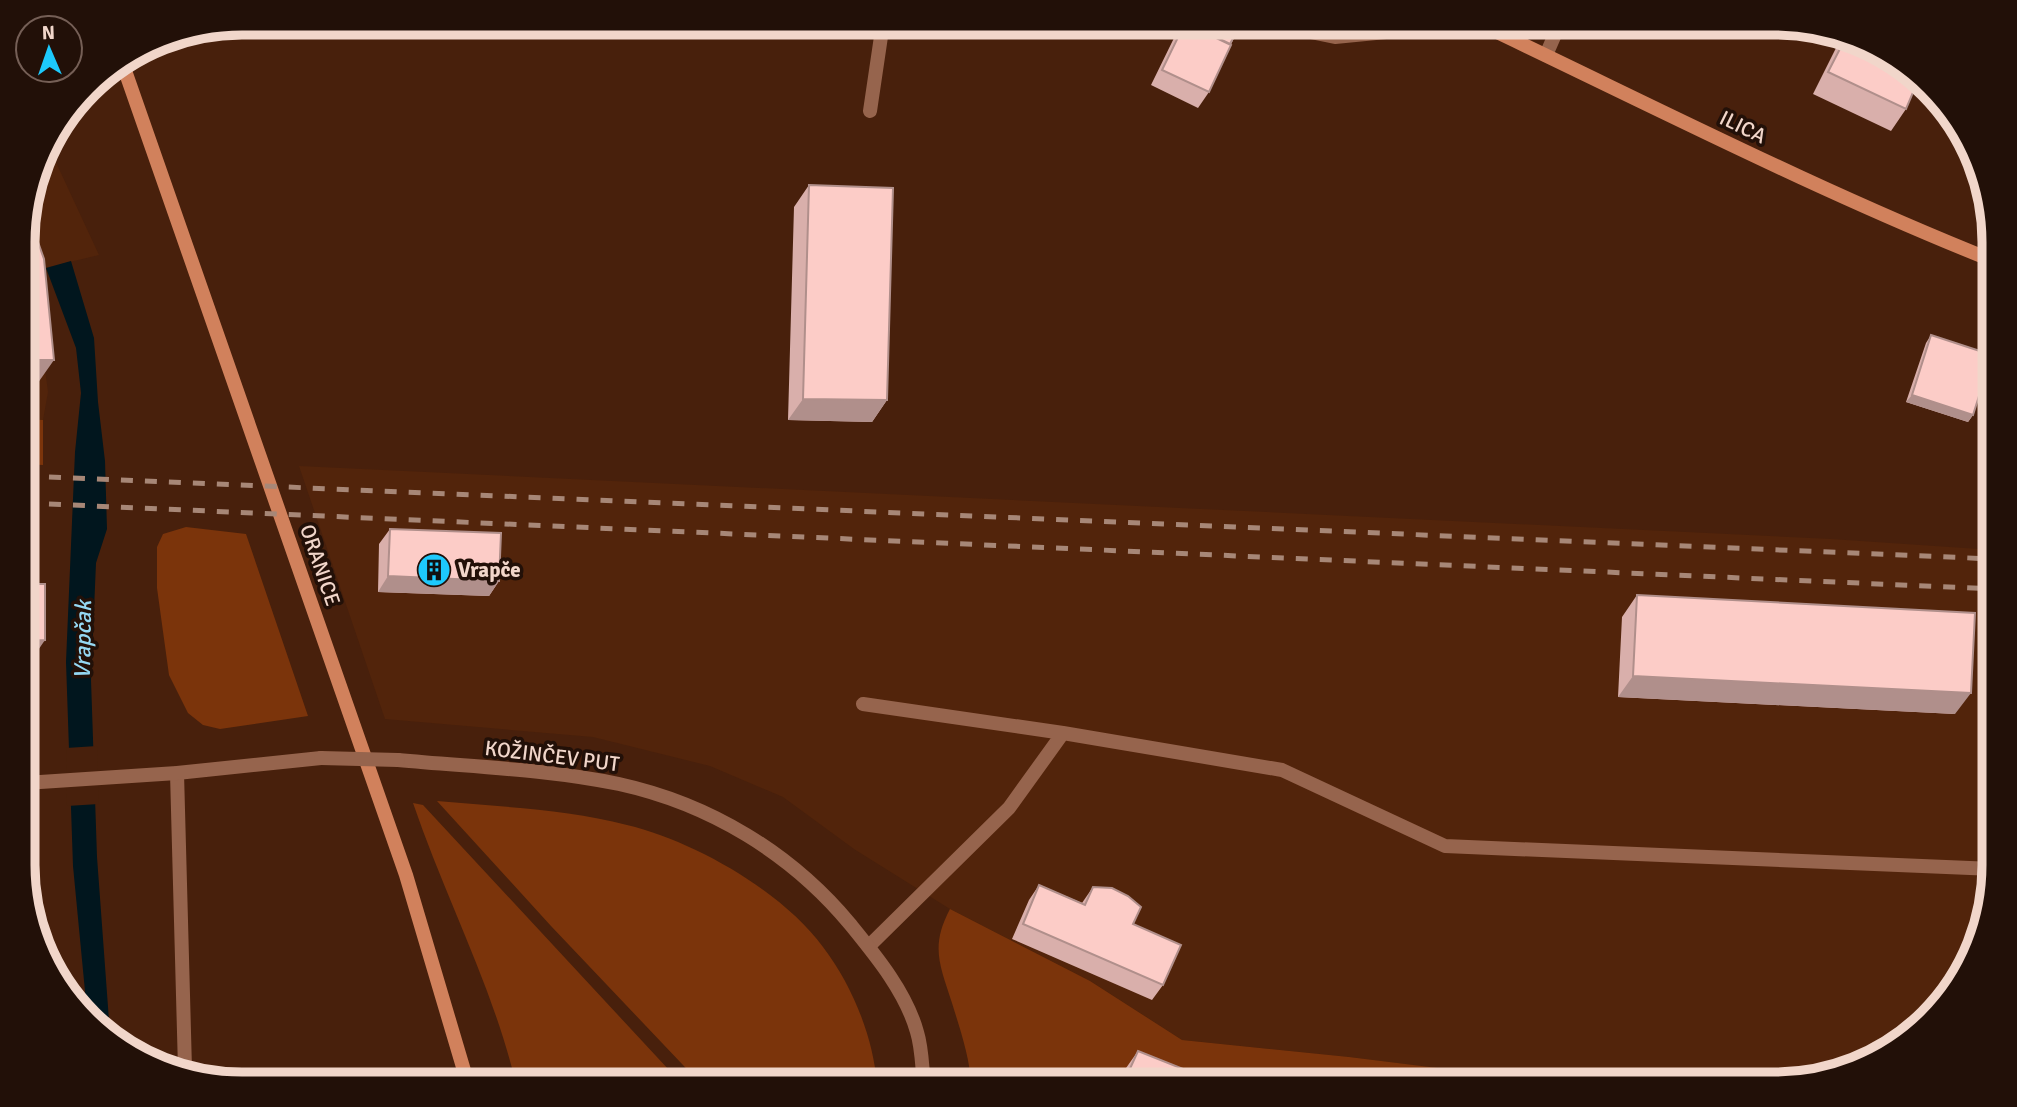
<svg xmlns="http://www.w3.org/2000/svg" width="2017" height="1107" font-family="Signika,sans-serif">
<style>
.built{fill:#52240b}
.green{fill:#7b340b}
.water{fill:#01161e}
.pier{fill:#48200c}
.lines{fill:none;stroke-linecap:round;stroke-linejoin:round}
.service{stroke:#96644d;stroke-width:14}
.minor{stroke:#96644d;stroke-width:14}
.tertiary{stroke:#96644d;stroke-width:14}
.secondary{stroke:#d1815c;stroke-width:14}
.rail{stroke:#a78777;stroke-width:5;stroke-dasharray:12 12;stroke-linecap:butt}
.tertiary-bridge{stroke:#96644d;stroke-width:14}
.wall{fill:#d9afab}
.shaded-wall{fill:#b08f8b}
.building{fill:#fcccc7;stroke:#b08f8b;stroke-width:2}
.labels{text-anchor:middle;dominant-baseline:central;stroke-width:7;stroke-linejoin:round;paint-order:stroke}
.street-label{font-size:21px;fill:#f1d6ca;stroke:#221008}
.poi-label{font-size:21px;font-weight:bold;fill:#f1d6ca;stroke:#221008;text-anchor:start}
.water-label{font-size:23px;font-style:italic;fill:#95d8f3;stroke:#221008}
.rim{fill:none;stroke:#f1d6ca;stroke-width:9}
</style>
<rect width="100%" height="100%" fill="#48200c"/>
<!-- built -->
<path class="built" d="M47 143 99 255 32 271 48 392 43 420 25 419V214Z
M299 466 1831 539 1994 550V879L1965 974 1885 1055 1789 1084H1561L1349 1057 1182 1040 1090 981 950 909 854 849 783 797 710 766 593 737 385 719Z"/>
<!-- green -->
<path class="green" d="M25 419 43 420V465L25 464Z
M186 527 246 534 308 716 220 729 203 725 188 713 169 675 157 588V547L163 534Z
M437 801C500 807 566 809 627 825 694 841 782 891 823 947 852 985 873 1036 877 1084H701L551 926Z
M413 803 423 805 682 1084H516C493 987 445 897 413 803Z
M950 909 1090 981 1182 1040 1349 1057 1566 1084H1135L1119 1078 1116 1084H971C970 1058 960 1029 952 1003 940 965 930 947 950 909Z"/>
<!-- water -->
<path class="water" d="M71 261 94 338 98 402 105 461 107 529 96 563 91 680 97 857 110 1034 87 1012 73 866 66 662 75 452 81 393 76 348 46 268Z"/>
<!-- pier -->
<path class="pier" d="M97 746 99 804 67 806 66 748Z"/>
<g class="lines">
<!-- service -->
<path class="service" d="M1276 23 1286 27 1335 37 1478 23
M870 111 883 23
M863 704 1063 733 1009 808 869 946
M1063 733 1282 770 1445 846 1994 869
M177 773 185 1069"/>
<!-- minor -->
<path class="minor" d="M1546 55 1560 23"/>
<!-- tertiary -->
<path class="tertiary" d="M398 760C472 767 547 769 619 784 710 804 791 853 850 924 876 956 906 992 917 1032 922 1048 922 1067 924 1084
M25 783 177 773 321 758"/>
<!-- secondary -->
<path class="secondary" d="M1478 23C1649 104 1818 191 1994 261
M122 62 406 875 468 1084"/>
<!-- rail -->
<path class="rail" d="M25 476 1994 559
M25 503 1994 589"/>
<!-- tertiary-bridge -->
<path class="tertiary-bridge" d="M321 758 398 760"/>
</g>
<!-- wall -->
<path class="wall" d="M1174 23H1241L1209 92 1198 108 1151 85 1174 38 1168 35Z
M1840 40 1884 52 1906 109 1891 131 1813 94Z
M809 185 887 400 872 422 788 420 794 207Z
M1931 335 1973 415 1968 422 1906 402 1926 343Z
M390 529 499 581 489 596 378 592 379 544Z
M1637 595 1955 714 1618 697 1622 617Z
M1039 885 1082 903 1093 887 1133 924 1163 985 1152 1000 1012 939 1029 900Z
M1138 1051 1202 1077 1207 1070 1389 1084H1116L1119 1078Z"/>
<!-- shaded-wall -->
<path class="shaded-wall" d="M25 360H54L35 387H25Z
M1912 395 1973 415 1968 422 1906 402Z
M803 399 887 400 872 422 788 420Z
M388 576 499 581 489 596 378 592Z
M45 640 30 662H25L29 641Z
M1633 676 1971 693 1955 714 1618 697Z"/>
<!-- building -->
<path class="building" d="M1176 23H1185L1180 30 1174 27Z
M1185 23 1231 45 1209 92 1162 70Z
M1187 23H1241L1230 44Z
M1844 41 1884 52 1917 83 1906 109 1828 72Z
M809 185 893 188 887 400 803 399Z
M26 208 44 259 54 360H25V214Z
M1931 335 1992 355 1973 415 1912 395Z
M390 529 501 533 499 581 388 576Z
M25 584H45V640L29 641V709L25 710Z
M1637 595 1975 613 1971 693 1633 676Z
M1039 885 1085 905 1093 887 1112 888 1128 896 1141 907 1133 924 1181 945 1163 985 1023 924Z
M1138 1051 1203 1077 1207 1070 1391 1080 1389 1084H1123Z"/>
<!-- icons -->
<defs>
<symbol id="building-disc" viewBox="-11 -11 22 22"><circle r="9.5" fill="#1dc9fc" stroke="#221008"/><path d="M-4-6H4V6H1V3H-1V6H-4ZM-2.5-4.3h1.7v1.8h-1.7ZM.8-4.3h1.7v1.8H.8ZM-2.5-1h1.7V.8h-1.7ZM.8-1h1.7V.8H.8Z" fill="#111"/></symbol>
</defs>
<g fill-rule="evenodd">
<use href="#building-disc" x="415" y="551" width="38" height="38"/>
</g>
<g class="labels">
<!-- street labels -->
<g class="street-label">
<text transform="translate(1743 127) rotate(26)">ILICA</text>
<text transform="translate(320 565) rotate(71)">ORANICE</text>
<text transform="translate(552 756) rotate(7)">KOŽINČEV PUT</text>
</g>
<!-- poi labels -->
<g class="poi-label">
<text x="458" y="570">Vrapče</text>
</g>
<!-- water labels -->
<g class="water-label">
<text transform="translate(83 640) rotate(-89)">Vrapčak</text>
</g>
</g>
<!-- crop -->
<path d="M0 0H2017V1107H0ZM242 35H1775A207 207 0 0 1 1982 242V865A207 207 0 0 1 1775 1072H242A207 207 0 0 1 35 865V242A207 207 0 0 1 242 35Z" fill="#221008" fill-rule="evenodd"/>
<path class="rim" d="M242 35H1775A207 207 0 0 1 1982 242V865A207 207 0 0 1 1775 1072H242A207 207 0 0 1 35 865V242A207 207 0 0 1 242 35Z"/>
<!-- north arrow -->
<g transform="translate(49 49) rotate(358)"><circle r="33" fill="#221008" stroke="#755f56" stroke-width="2"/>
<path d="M0-5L12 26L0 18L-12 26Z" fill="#1dc9fc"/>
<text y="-10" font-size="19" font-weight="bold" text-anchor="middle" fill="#f1d6ca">N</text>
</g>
</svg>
